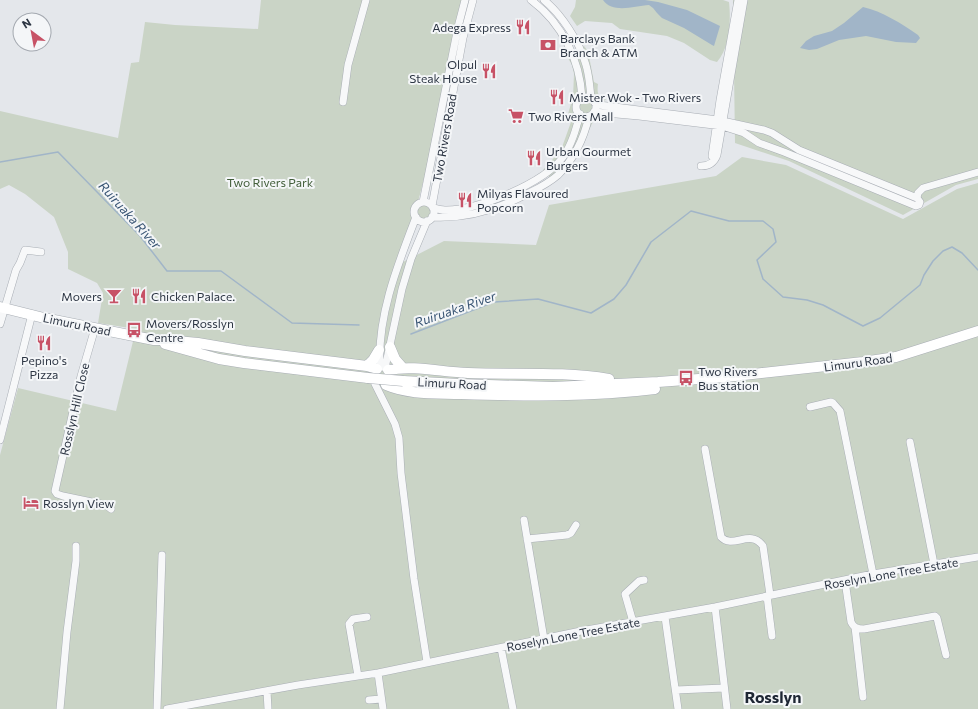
<svg xmlns="http://www.w3.org/2000/svg" width="978" height="709" font-family="Commissioner,sans-serif">
<style>
.green{fill:#cad4c6}
.water{fill:#a1b5c8}
.lines{fill:none;stroke-linecap:round;stroke-linejoin:round}
.stream{stroke:#a1b5c8;stroke-width:1.5}
.minor-casing{stroke:#a9aeb5;stroke-width:8}
.secondary-casing{stroke:#a9aeb5;stroke-width:11}
.minor{stroke:#f7f8f9;stroke-width:7}
.secondary{stroke:#fff;stroke-width:10}
.secondary-bridge-casing{stroke:#a9aeb5;stroke-width:11;stroke-linecap:butt}
.secondary-bridge{stroke:#fff;stroke-width:10}
.labels{text-anchor:middle;dominant-baseline:central;stroke-width:4;stroke-linejoin:round;paint-order:stroke}
.poi-label{font-size:12px;fill:#2c3543;stroke:#f4f6f8;text-anchor:start}
.street-label{font-size:12px;fill:#2c3543;stroke:#f4f6f8}
.park-label{font-size:12px;fill:#425e3a;stroke:#f4f6f8}
.water-label{font-size:13px;font-style:italic;fill:#395574;stroke:#f4f6f8}
.district-label{font-size:16px;font-weight:bold;fill:#1e2634;stroke:#f4f6f8}
</style>
<rect width="100%" height="100%" fill="#e4e7eb"/>
<!-- green -->
<path class="green" d="M261 0H464L439 119 417 206C443 192 431 238 415 213L401 263 444 241 536 245 549 205 716 176 742 157 786 165 903 219 957 189 978 183V709H0V455L18 388 116 411 136 329 98 323 103 293 97 283 68 269V252L54 217 25 194 9 185 0 189V111L118 138 131 63 139 62 145 22 175 25 258 29Z
M576 0H723L729 2C731 20 730 48 717 62L710 60 684 43 667 36 620 29 612 23 585 21 577 26 570 16 575 7Z
M733 0H978V179L956 185 903 215 789 161 735 143Z
M584 46 588 51 594 82 598 84C597 91 597 98 606 99L601 106 602 112C590 120 589 135 582 147 575 161 565 171 554 182L543 170 561 150 571 122 568 114 573 97 574 74 572 65 568 58Z"/>
<!-- water -->
<path class="water" d="M603 0H645L658 2 687 10 720 26 714 46 712 45 684 28 662 18 657 13 653 8 649 5C634 6 613 14 603 0Z
M863 7C882 11 902 24 918 35L920 38 916 43 896 42 866 36 839 40 817 49 809 50 800 48 806 41 814 36 832 31 844 23Z"/>
<g class="lines">
<!-- stream -->
<path class="stream" d="M0 162 58 152 140 236 167 271H221L292 323 359 325
M411 334 494 302 538 299 591 313 614 299 626 285 651 242 691 211 729 221H763L773 229 776 242 757 260 763 279 783 297 807 300 823 305 863 326 880 318 920 285 924 275 933 261 943 251 952 247 962 253 978 270"/>
<defs>
<path id="minor" d="M531 0C562 23 580 60 582 98
M544 0C561 14 579 41 585 62 589 73 590 86 591 99
M576 107a10 10 0 1 1 20 0a10 10 0 1 1-20 0Z
M343 102 348 65 366 0
M594 112 639 116 722 126 744 133 759 143 784 152 916 206 919 205 920 202 917 198 799 150 772 133 764 130 718 120 599 105 595 103
M712 156 720 100 738 0
M701 166C709 166 714 163 717 155L744 0
M917 198 918 193 923 188 978 172
M423 202 458 27 465 0
M414 212a10 10 0 1 1 20 0a10 10 0 1 1-20 0Z
M432 206 463 38 473 0
M433 208C437 209 442 210 445 210 477 211 544 183 563 157 572 144 576 129 580 114
M432 217C467 219 499 209 529 193 539 188 549 183 558 175 574 159 584 138 589 116
M0 324 16 270 20 263 25 250 41 252
M95 328 81 376 55 491 57 494 63 496 106 505 111 509
M380 367C377 316 398 264 416 217
M385 368 402 289 411 259 427 221
M375 384 395 424 399 438 401 473 414 579 427 662
M810 407 831 402 833 403 840 411 873 574
M0 440 32 314
M910 442 934 564
M705 449 721 537C733 550 750 528 763 546L770 595
M524 520 544 639
M527 539 567 535 571 533 576 525
M845 581 851 622C854 628 857 629 864 629L935 616 937 618 946 655
M767 596 772 636
M715 607 727 709
M665 617 678 709
M633 622 625 594 639 581 644 580
M855 627 863 697
M501 648 513 709
M378 673 383 709
M358 676 349 624 353 619 367 617
M676 690 724 688
M267 691 268 709
M369 700 381 699
M60 709 67 632 76 561V546
M157 709 162 555
M167 709 298 685 378 673 581 631 715 607 873 574 978 557"/>
<path id="secondary" d="M0 307 44 318 154 340H166L198 343 245 351 367 366 377 369
M165 344 219 359 244 363 368 378
M390 347 395 359 402 367
M367 366 373 360 379 350
M388 370C414 365 441 372 468 373 514 375 563 371 609 379
M403 381 459 384 553 387 658 382 726 377 863 362 896 357 978 331
M386 385C409 395 436 393 461 394 525 396 591 397 655 389"/>
</defs>
<!-- minor casing -->
<use href="#minor" class="minor-casing"/>
<!-- secondary casing -->
<use href="#secondary" class="secondary-casing"/>
<!-- minor -->
<use href="#minor" class="minor"/>
<!-- secondary -->
<use href="#secondary" class="secondary"/>
<defs>
<path id="secondary-bridge" d="M368 378 403 381"/>
</defs>
<!-- secondary-bridge casing -->
<use href="#secondary-bridge" class="secondary-bridge-casing"/>
<!-- secondary-bridge -->
<use href="#secondary-bridge" class="secondary-bridge"/>
</g>
<!-- icons -->
<defs>
<symbol id="restaurant-bare" viewBox="-9 -9 18 18"><path d="M-5-6h1v4h1v-4h1v4h1v-4h1v5L-1.5 .5V6h-2V.5L-5-1ZM5-6V6H3V1.5H1.5Q1.5-4 5-6Z" fill="#c75266" stroke="#f4f6f8" stroke-width="2.5" paint-order="stroke"/></symbol>
<symbol id="bank-bare" viewBox="-9 -9 18 18"><path d="M-6-4H6V4H-6ZM0-2.3a2.3 2.3 0 1 0 0 4.6a2.3 2.3 0 1 0 0-4.6Z" fill="#c75266" stroke="#f4f6f8" stroke-width="2.5" paint-order="stroke"/></symbol>
<symbol id="supermarket-bare" viewBox="-9 -9 18 18"><path d="M-6-5.5h2.5l.6 2H6L4.5 2H-2.5L-4.4-4H-6ZM-1.5 3.2a1.3 1.3 0 1 0 .1 0ZM3 3.2a1.3 1.3 0 1 0 .1 0Z" fill="#c75266" stroke="#f4f6f8" stroke-width="2.5" paint-order="stroke"/></symbol>
<symbol id="bar-bare" viewBox="-9 -9 18 18"><path d="M-6-5H6L.8 .8V4.5H3.5V6h-7V4.5H-.8V.8Z" fill="#c75266" stroke="#f4f6f8" stroke-width="2.5" paint-order="stroke"/></symbol>
<symbol id="bus-bare" viewBox="-9 -9 18 18"><path d="M-5-6H5V4H4V6H2V4H-2V6H-4V4H-5ZM-3.5-4V0h7V-4ZM-3.5 1.2v1.5H-2V1.2ZM2 1.2v1.5H3.5V1.2Z" fill="#c75266" stroke="#f4f6f8" stroke-width="2.5" paint-order="stroke"/></symbol>
<symbol id="hotel-bare" viewBox="-9 -9 18 18"><path d="M-6-4.5h1.5V1H6V5H4.5V3h-9V5H-6ZM-4 0a1.8 1.8 0 1 1 3.6 0ZM.5 0V-2.5h3Q6-2.5 6 0Z" fill="#c75266" stroke="#f4f6f8" stroke-width="2.5" paint-order="stroke"/></symbol>
</defs>
<g fill-rule="evenodd">
<use href="#restaurant-bare" x="512" y="16" width="22" height="22"/>
<use href="#bank-bare" x="537" y="34" width="22" height="22"/>
<use href="#restaurant-bare" x="478" y="60" width="22" height="22"/>
<use href="#restaurant-bare" x="546" y="86" width="22" height="22"/>
<use href="#supermarket-bare" x="505" y="105" width="22" height="22"/>
<use href="#restaurant-bare" x="523" y="147" width="22" height="22"/>
<use href="#restaurant-bare" x="454" y="189" width="22" height="22"/>
<use href="#bar-bare" x="103" y="285" width="22" height="22"/>
<use href="#restaurant-bare" x="128" y="285" width="22" height="22"/>
<use href="#bus-bare" x="123" y="319" width="22" height="22"/>
<use href="#restaurant-bare" x="33" y="332" width="22" height="22"/>
<use href="#bus-bare" x="675" y="367" width="22" height="22"/>
<use href="#hotel-bare" x="20" y="492" width="22" height="22"/>
</g>
<g class="labels">
<!-- poi labels -->
<g class="poi-label">
<text x="511" y="27" text-anchor="end">Adega Express</text>
<text x="560" y="38">Barclays Bank<tspan x="560" dy="14">Branch &amp; ATM</tspan></text>
<text x="477" y="64" text-anchor="end">Olpul<tspan x="477" dy="14">Steak House</tspan></text>
<text x="569" y="97">Mister Wok - Two Rivers</text>
<text x="528" y="116">Two Rivers Mall</text>
<text x="546" y="151">Urban Gourmet<tspan x="546" dy="14">Burgers</tspan></text>
<text x="477" y="193">Milyas Flavoured<tspan x="477" dy="14">Popcorn</tspan></text>
<text x="102" y="296" text-anchor="end">Movers</text>
<text x="151" y="296">Chicken Palace.</text>
<text x="146" y="323">Movers/Rosslyn<tspan x="146" dy="14">Centre</tspan></text>
<text x="44" y="360" text-anchor="middle">Pepino's<tspan x="44" dy="14">Pizza</tspan></text>
<text x="698" y="371">Two Rivers<tspan x="698" dy="14">Bus station</tspan></text>
<text x="43" y="503">Rosslyn View</text>
</g>
<!-- street labels -->
<g class="street-label">
<text transform="translate(444 138) rotate(-80)">Two Rivers Road</text>
<text transform="translate(77 324) rotate(12)">Limuru Road</text>
<text transform="translate(858 362) rotate(-8)">Limuru Road</text>
<text transform="translate(452 383) rotate(3)">Limuru Road</text>
<text transform="translate(74 409) rotate(-77)">Rosslyn Hill Close</text>
<text transform="translate(891 573) rotate(-10)">Roselyn Lone Tree Estate</text>
<text transform="translate(573 634) rotate(-11)">Roselyn Lone Tree Estate</text>
</g>
<!-- park labels -->
<g class="park-label">
<text x="270" y="182">Two Rivers Park</text>
</g>
<!-- water labels -->
<g class="water-label">
<text transform="translate(130 215) rotate(48)">Ruiruaka River</text>
<text transform="translate(455 309) rotate(-19)">Ruiruaka River</text>
</g>
<!-- district labels -->
<g class="district-label">
<text x="773" y="696">Rosslyn</text>
</g>
</g>
<!-- north arrow -->
<g transform="translate(32 32) rotate(328)"><circle r="19" fill="#f4f6f8" stroke="#a4a9b0"/>
<path d="M0-3L7 15L0 10L-7 15Z" fill="#c75266"/>
<text y="-6" font-size="11" font-weight="bold" text-anchor="middle" fill="#2c3543">N</text>
</g>
</svg>
